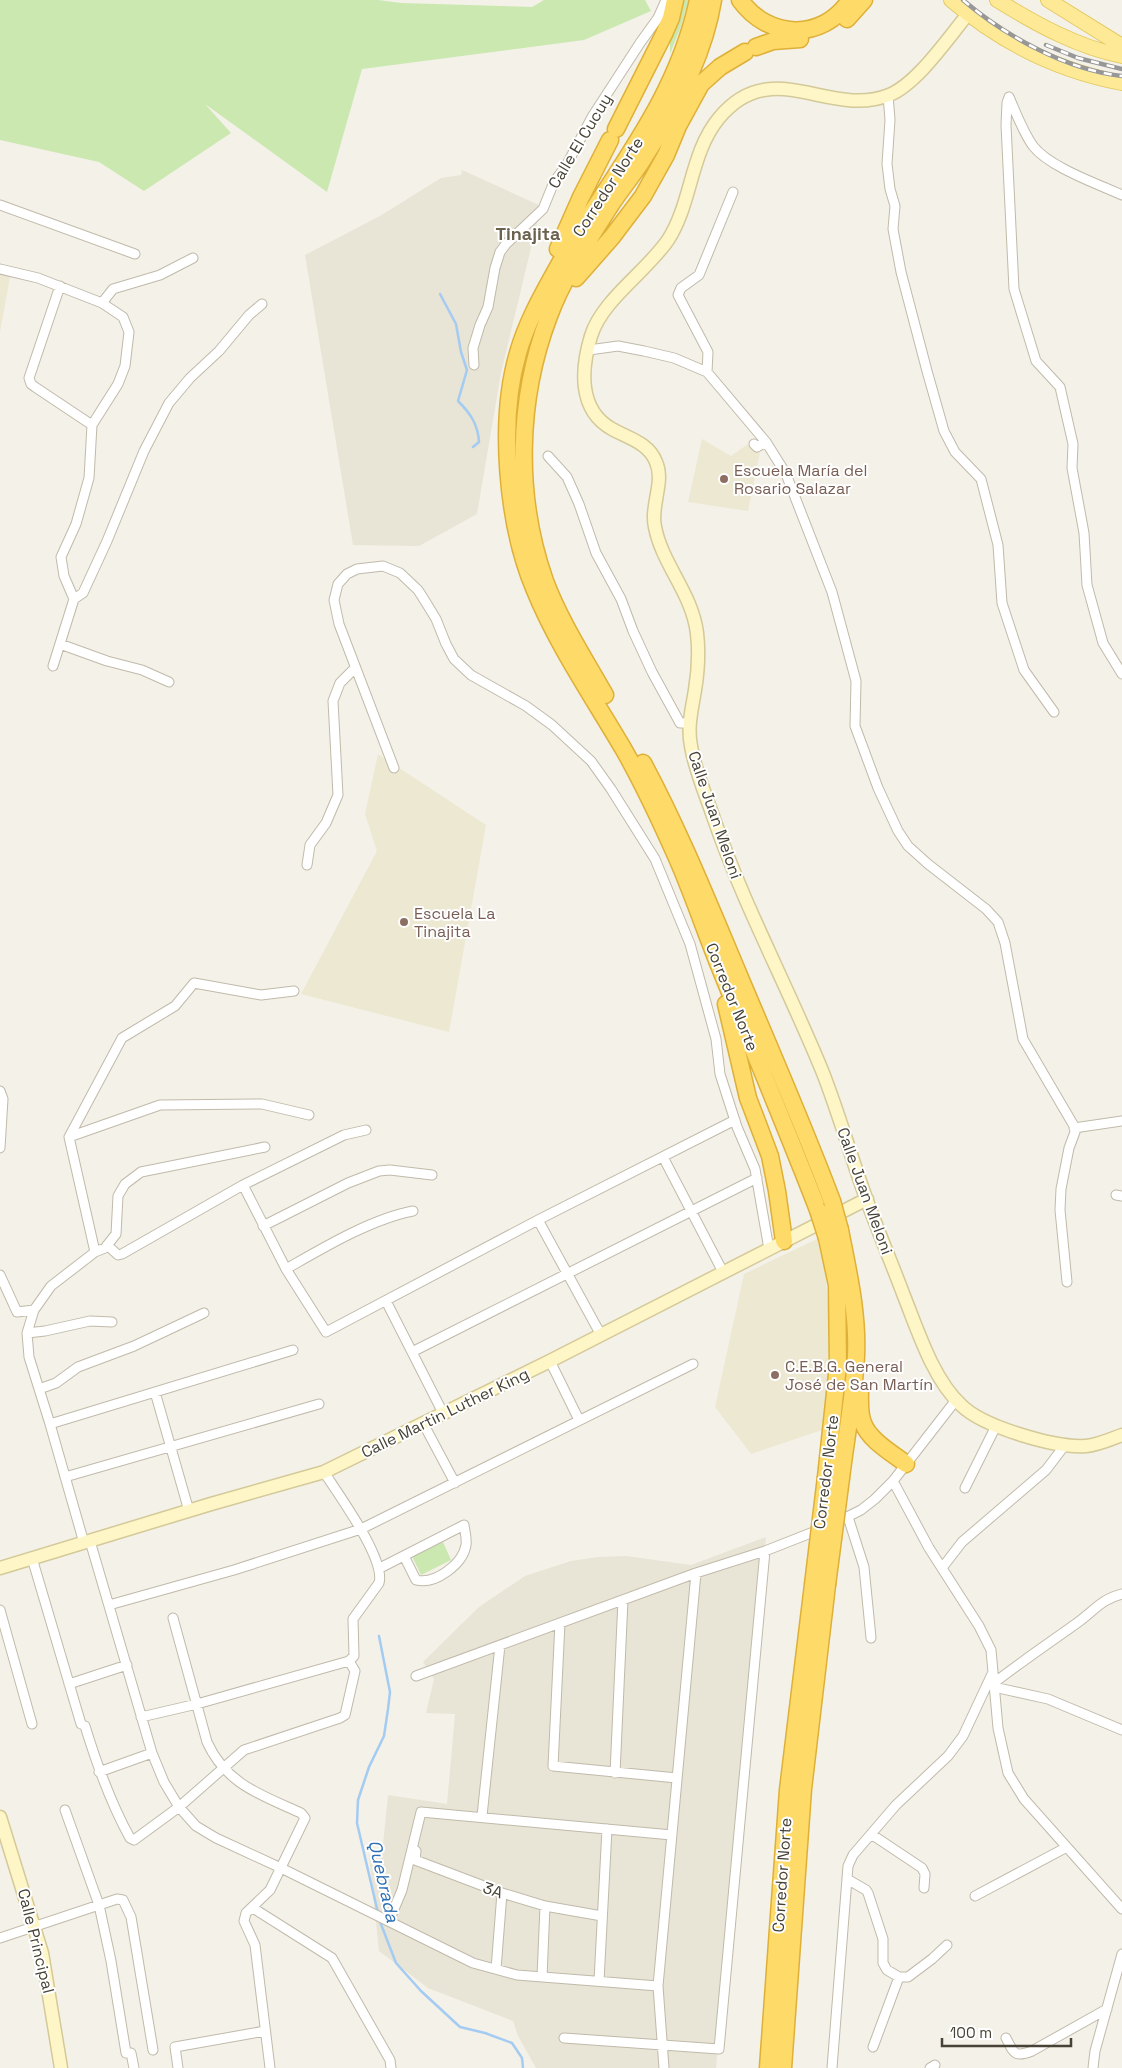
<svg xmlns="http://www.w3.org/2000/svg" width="1122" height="2068" font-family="'Space Grotesk',sans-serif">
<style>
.residential{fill:#e8e4d6}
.education{fill:#ede8d2}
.green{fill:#cae8b0}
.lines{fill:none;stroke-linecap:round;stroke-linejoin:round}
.stream{stroke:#a4cbf1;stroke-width:2.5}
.street-casing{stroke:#c0baaa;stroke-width:11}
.secondary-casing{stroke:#d4c998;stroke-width:15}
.primary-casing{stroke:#e4ca65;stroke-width:16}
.highway-casing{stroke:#deb038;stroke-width:19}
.street{stroke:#fff;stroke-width:9}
.secondary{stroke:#fff6c7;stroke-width:12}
.primary{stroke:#feea96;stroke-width:14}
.highway{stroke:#feda69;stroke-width:16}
.rail-casing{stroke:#979797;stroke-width:4.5}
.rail{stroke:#fff;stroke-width:2.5;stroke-dasharray:8;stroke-linecap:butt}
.highway-bridge-casing{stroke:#deb038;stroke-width:19;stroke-linecap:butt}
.highway-bridge{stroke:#feda69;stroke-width:16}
.education-dot{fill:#8d6e63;stroke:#fff;stroke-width:2}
.labels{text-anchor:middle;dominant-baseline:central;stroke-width:4;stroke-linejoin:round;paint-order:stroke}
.street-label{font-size:16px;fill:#474236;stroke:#fff}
.education-label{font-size:16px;fill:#785e54;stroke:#fff;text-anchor:start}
.neighbourhood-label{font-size:18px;font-weight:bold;fill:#6a614e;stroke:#fff}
.water-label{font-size:18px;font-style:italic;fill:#2e70b4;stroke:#fff}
</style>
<rect width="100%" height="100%" fill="#f4f1e8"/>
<!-- residential -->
<path class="residential" d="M462 170 541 206 501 373 477 514 419 546 353 545 305 255 380 216 441 178 461 175Z
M766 1537 716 2068H536L518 2036 513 2021 428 1988 379 1951 369 1855 382 1854 388 1795 447 1804 455 1714 426 1713 434 1679 423 1662 479 1607 525 1576 571 1561 598 1557 626 1556 691 1565Z"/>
<!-- education -->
<path class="education" d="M0 274 10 277 0 332Z
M702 439 731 456 748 444 760 452 748 511 688 502Z
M378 754 486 825 449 1032 301 994 377 851 365 814Z
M819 1238 824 1254 831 1343 825 1429 751 1454 715 1407 744 1274Z"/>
<!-- green -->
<path class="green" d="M0 0H378L401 3 532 7 544 0H645L651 11 584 40 362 69 327 192 205 104 231 133 144 191 99 162 0 140Z
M680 0H689L680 29 670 54V39Z
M443 1542 451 1560 421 1575 412 1556Z"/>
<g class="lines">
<!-- stream -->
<path class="stream" d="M440 294 456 324 461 352 467 370 458 401C470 413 478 424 479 442L473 447
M378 1913 357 1823 358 1800 369 1767 384 1736 388 1709 390 1692 379 1636
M379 1919 396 1963 421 1991 460 2027 485 2033 512 2043 522 2058 523 2068"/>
<defs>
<path id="street" d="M888 95 890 120 887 164 890 189 895 206 893 229 901 272 927 371 944 431 955 452 981 479 998 545 1002 603 1024 670 1054 712
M1009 97 1007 103 1006 125 1014 289 1036 361 1060 387 1073 444 1072 468 1084 533 1087 585 1103 643 1122 674
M1009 97C1016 113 1023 132 1033 146 1049 167 1098 184 1122 195
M0 205 135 254
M0 269 38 278 102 303 123 317 129 332 125 366 118 384 92 425 89 478 76 524 61 557 64 576 74 599
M60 286 29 378 31 384 35 387 92 425
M102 303 113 289 160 275 193 258
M589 350 618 346 644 351 674 358 707 372 766 442 786 474 832 592 856 681 855 726 878 788 898 831 908 846 928 864 986 909 998 922 1005 943 1023 1039 1074 1126 1075 1132 1069 1148 1061 1189 1060 1210 1067 1282
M474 365 473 348 480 325 488 307 495 268 500 252 506 244 543 209 554 182 566 166 592 117 640 43 658 18 666 0
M707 372 708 352 678 295 681 288 699 275 733 192
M754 444 757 447 766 442
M548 456 567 477 579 504 596 553 621 599 633 631 652 672 680 723H690
M60 644 107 661 142 670 169 682
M53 666 74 599 83 593 107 541 144 451 169 403 190 378 219 351 249 315 262 304
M394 768 339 624 334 600 338 584 347 574 357 569 383 566 400 573 418 590 425 601 436 619 446 644 454 659 471 675 526 706 552 725 591 761 611 789 655 859 690 944 716 1039 720 1074 737 1127 755 1169 769 1249
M307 865 310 845 326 823 338 795 333 701 340 683 355 668
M0 1091 3 1099 0 1148
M1074 1128 1122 1121
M69 1137 160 1105 262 1104 309 1115
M663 1157 723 1272
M243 1185 286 1269 326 1332 538 1220 735 1120
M1116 1195 1122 1196
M538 1220 601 1335
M263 1226 348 1183 379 1171 390 1170 432 1175
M107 1245 118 1255 122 1254 243 1185 344 1135 366 1130
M95 1252 69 1137 122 1038 175 1006 194 983 261 995 294 991
M286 1269C323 1248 371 1219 413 1211
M0 1275 17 1312 34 1310
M386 1301 443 1413
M27 1333 45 1331 90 1321 112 1322
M412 1352 757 1178
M550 1361 579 1420
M39 1389 56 1383 78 1367 134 1346 204 1313
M155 1392 189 1511
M423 1423 455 1483
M50 1424 293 1350
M65 1477 319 1404
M893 1481 929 1548 979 1626 991 1650 998 1728 1008 1773 1024 1799 1122 1909
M965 1488 996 1426
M848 1517 864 1567 871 1638
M835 1523 861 1510 875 1499 893 1481 956 1400
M90 1541 152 1753 164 1782 179 1807 196 1826 216 1838 281 1868 473 1963 517 1975 658 1986
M84 1543 50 1424 29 1357 27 1333 34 1310 51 1286 95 1252 105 1248 116 1234 118 1196 125 1184 141 1172 265 1147
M32 1558 81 1724
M380 1568 464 1525C465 1532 467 1539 466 1545 463 1564 435 1585 416 1580L404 1556
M942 1568 962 1542 1046 1470 1065 1445
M109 1605 234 1570 361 1529 693 1364
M0 1610 32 1724
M173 1618 207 1742C226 1784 261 1795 301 1813L305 1818 270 1890 246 1913 244 1921 255 1945 270 2068
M560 1623 553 1766 677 1778
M416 1676 696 1573 765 1551 821 1529
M994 1683C1021 1662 1049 1643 1077 1623 1094 1611 1101 1599 1122 1594
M69 1684 127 1665
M994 1687 1048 1699 1122 1730
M141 1717 197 1704 349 1661 354 1656 353 1619 379 1583C386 1559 338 1494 324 1472
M85 1726C97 1765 110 1802 130 1838L134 1840 179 1807 244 1750 340 1718 345 1715 355 1671 349 1661
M99 1772 152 1753
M615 1773 623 1600
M65 1810 99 1905 111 1961 126 2053
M482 1816 500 1645
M871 1834 922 1868 925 1874 924 1888
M416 1851 415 1860 502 1893 545 1906 602 1916
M847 1879 866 1890 868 1893 883 1939V1963L887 1970 899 1977H908L932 1959 947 1945
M975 1896 1067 1847
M253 1908 332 1958 390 2060 391 2068
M389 1921 402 1890 421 1812 672 1835
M0 1938 117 1899 123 1900 131 1917 153 2050
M496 1969 502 1893
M542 1977 545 1906
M599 1981 607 1829
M564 2038 719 2049 765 1551
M1006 2038C1014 2053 1014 2058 1032 2051L1107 2009
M873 2047 899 1977
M131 2053 134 2068
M178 2068 175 2047 265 2031
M664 2068 658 1986 696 1573
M832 2068 848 1866 853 1855 896 1805 948 1756 963 1736 993 1672
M930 2068 935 2065
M1093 2068 1095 2051 1122 1954"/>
<path id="secondary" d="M968 14C948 38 917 84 889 95 829 119 772 54 719 118 690 153 692 203 668 240 646 272 602 300 591 336 581 369 578 410 612 429 628 438 649 443 656 462 665 482 650 506 655 527 662 564 692 593 697 633 699 651 698 672 695 690 692 709 687 727 691 746 695 771 706 795 714 819 744 906 788 987 823 1073 839 1114 851 1157 866 1198 878 1231 892 1264 904 1296 918 1331 933 1379 961 1405 983 1427 1055 1448 1086 1446 1098 1445 1111 1439 1122 1435
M0 1568 211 1504 324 1472 550 1361 867 1199
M0 1817 42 1953 61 2068"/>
<path id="primary" d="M951 0C1000 42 1058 71 1122 83
M997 0C1036 24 1077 47 1122 56
M1048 0 1122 46"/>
<path id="highway" d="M698 0C676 103 612 174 560 263 544 292 527 321 518 353 498 421 507 523 534 588 557 645 593 697 624 750 644 785 661 822 677 858 692 892 704 928 718 963 751 1045 786 1127 818 1210
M740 0C768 39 822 42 850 0
M847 19 864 0
M756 47 773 41 800 39
M616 129 664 34 671 18 675 0
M558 249 581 197 610 140
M576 278 612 237 643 196 666 155 678 126 701 84 720 67 745 52
M605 695C584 658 560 621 545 581 515 496 517 400 549 316 563 278 588 241 610 206 621 189 634 174 645 156 675 110 704 56 713 0
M643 763C679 830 708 902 738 973 770 1049 803 1124 832 1201
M726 1004 748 1098 770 1156 777 1191 784 1241
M840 1230C848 1271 858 1313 856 1356 854 1396 846 1437 841 1478
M860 1391C860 1401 859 1413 863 1423 869 1440 892 1453 906 1464
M826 1477 838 1365 837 1285 827 1238
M768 2068 788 1790 813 1585
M783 2068 803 1789 827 1585"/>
</defs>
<!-- street casing -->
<use href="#street" class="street-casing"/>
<!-- secondary casing -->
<use href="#secondary" class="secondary-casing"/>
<!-- primary casing -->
<use href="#primary" class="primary-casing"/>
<!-- highway casing -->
<use href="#highway" class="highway-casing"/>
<!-- street -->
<use href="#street" class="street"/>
<!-- secondary -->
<use href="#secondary" class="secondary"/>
<!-- primary -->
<use href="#primary" class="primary"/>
<!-- highway -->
<use href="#highway" class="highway"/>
<defs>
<path id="rail" d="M963 0C1005 36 1067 70 1122 76
M1046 45 1078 58 1122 69"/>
</defs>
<!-- rail casing -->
<use href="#rail" class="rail-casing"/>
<!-- rail -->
<use href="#rail" class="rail"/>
<defs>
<path id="highway-bridge" d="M832 1201 840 1230
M818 1210 827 1238
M813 1585 826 1477
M827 1585 841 1478"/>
</defs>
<!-- highway-bridge casing -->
<use href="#highway-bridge" class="highway-bridge-casing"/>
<!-- highway-bridge -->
<use href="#highway-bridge" class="highway-bridge"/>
</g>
<!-- markers -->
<g class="education-dot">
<circle cx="724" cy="479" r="5"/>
<circle cx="404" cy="922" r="5"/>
<circle cx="775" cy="1375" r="5"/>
</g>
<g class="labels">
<!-- street labels -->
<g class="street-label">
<text transform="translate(580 141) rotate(-59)">Calle El Cucuy</text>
<text transform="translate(608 187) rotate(-57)">Corredor Norte</text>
<text transform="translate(715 815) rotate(71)">Calle Juan Meloni</text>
<text transform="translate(732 997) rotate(68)">Corredor Norte</text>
<text transform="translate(865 1191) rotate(70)">Calle Juan Meloni</text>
<text transform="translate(445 1413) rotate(-26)">Calle Martin Luther King</text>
<text transform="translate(826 1472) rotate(-83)">Corredor Norte</text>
<text transform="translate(782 1875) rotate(-86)">Corredor Norte</text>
<text transform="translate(493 1890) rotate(19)">3A</text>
<text transform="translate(36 1941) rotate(76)">Calle Principal</text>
</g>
<!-- education labels -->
<g class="education-label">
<text x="734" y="470">Escuela María del<tspan x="734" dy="18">Rosario Salazar</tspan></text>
<text x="414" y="913">Escuela La<tspan x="414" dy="18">Tinajita</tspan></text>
<text x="785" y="1366">C.E.B.G. General<tspan x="785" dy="18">José de San Martín</tspan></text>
</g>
<!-- neighbourhood labels -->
<g class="neighbourhood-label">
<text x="528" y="233">Tinajita</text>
</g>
<!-- water labels -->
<g class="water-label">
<text transform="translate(384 1881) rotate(77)">Quebrada</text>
</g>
</g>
<!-- scale -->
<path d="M942 2038v8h129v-8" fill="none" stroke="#474236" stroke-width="2.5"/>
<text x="950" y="2038" font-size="15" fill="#474236" stroke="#ffffff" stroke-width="4" paint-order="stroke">100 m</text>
</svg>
